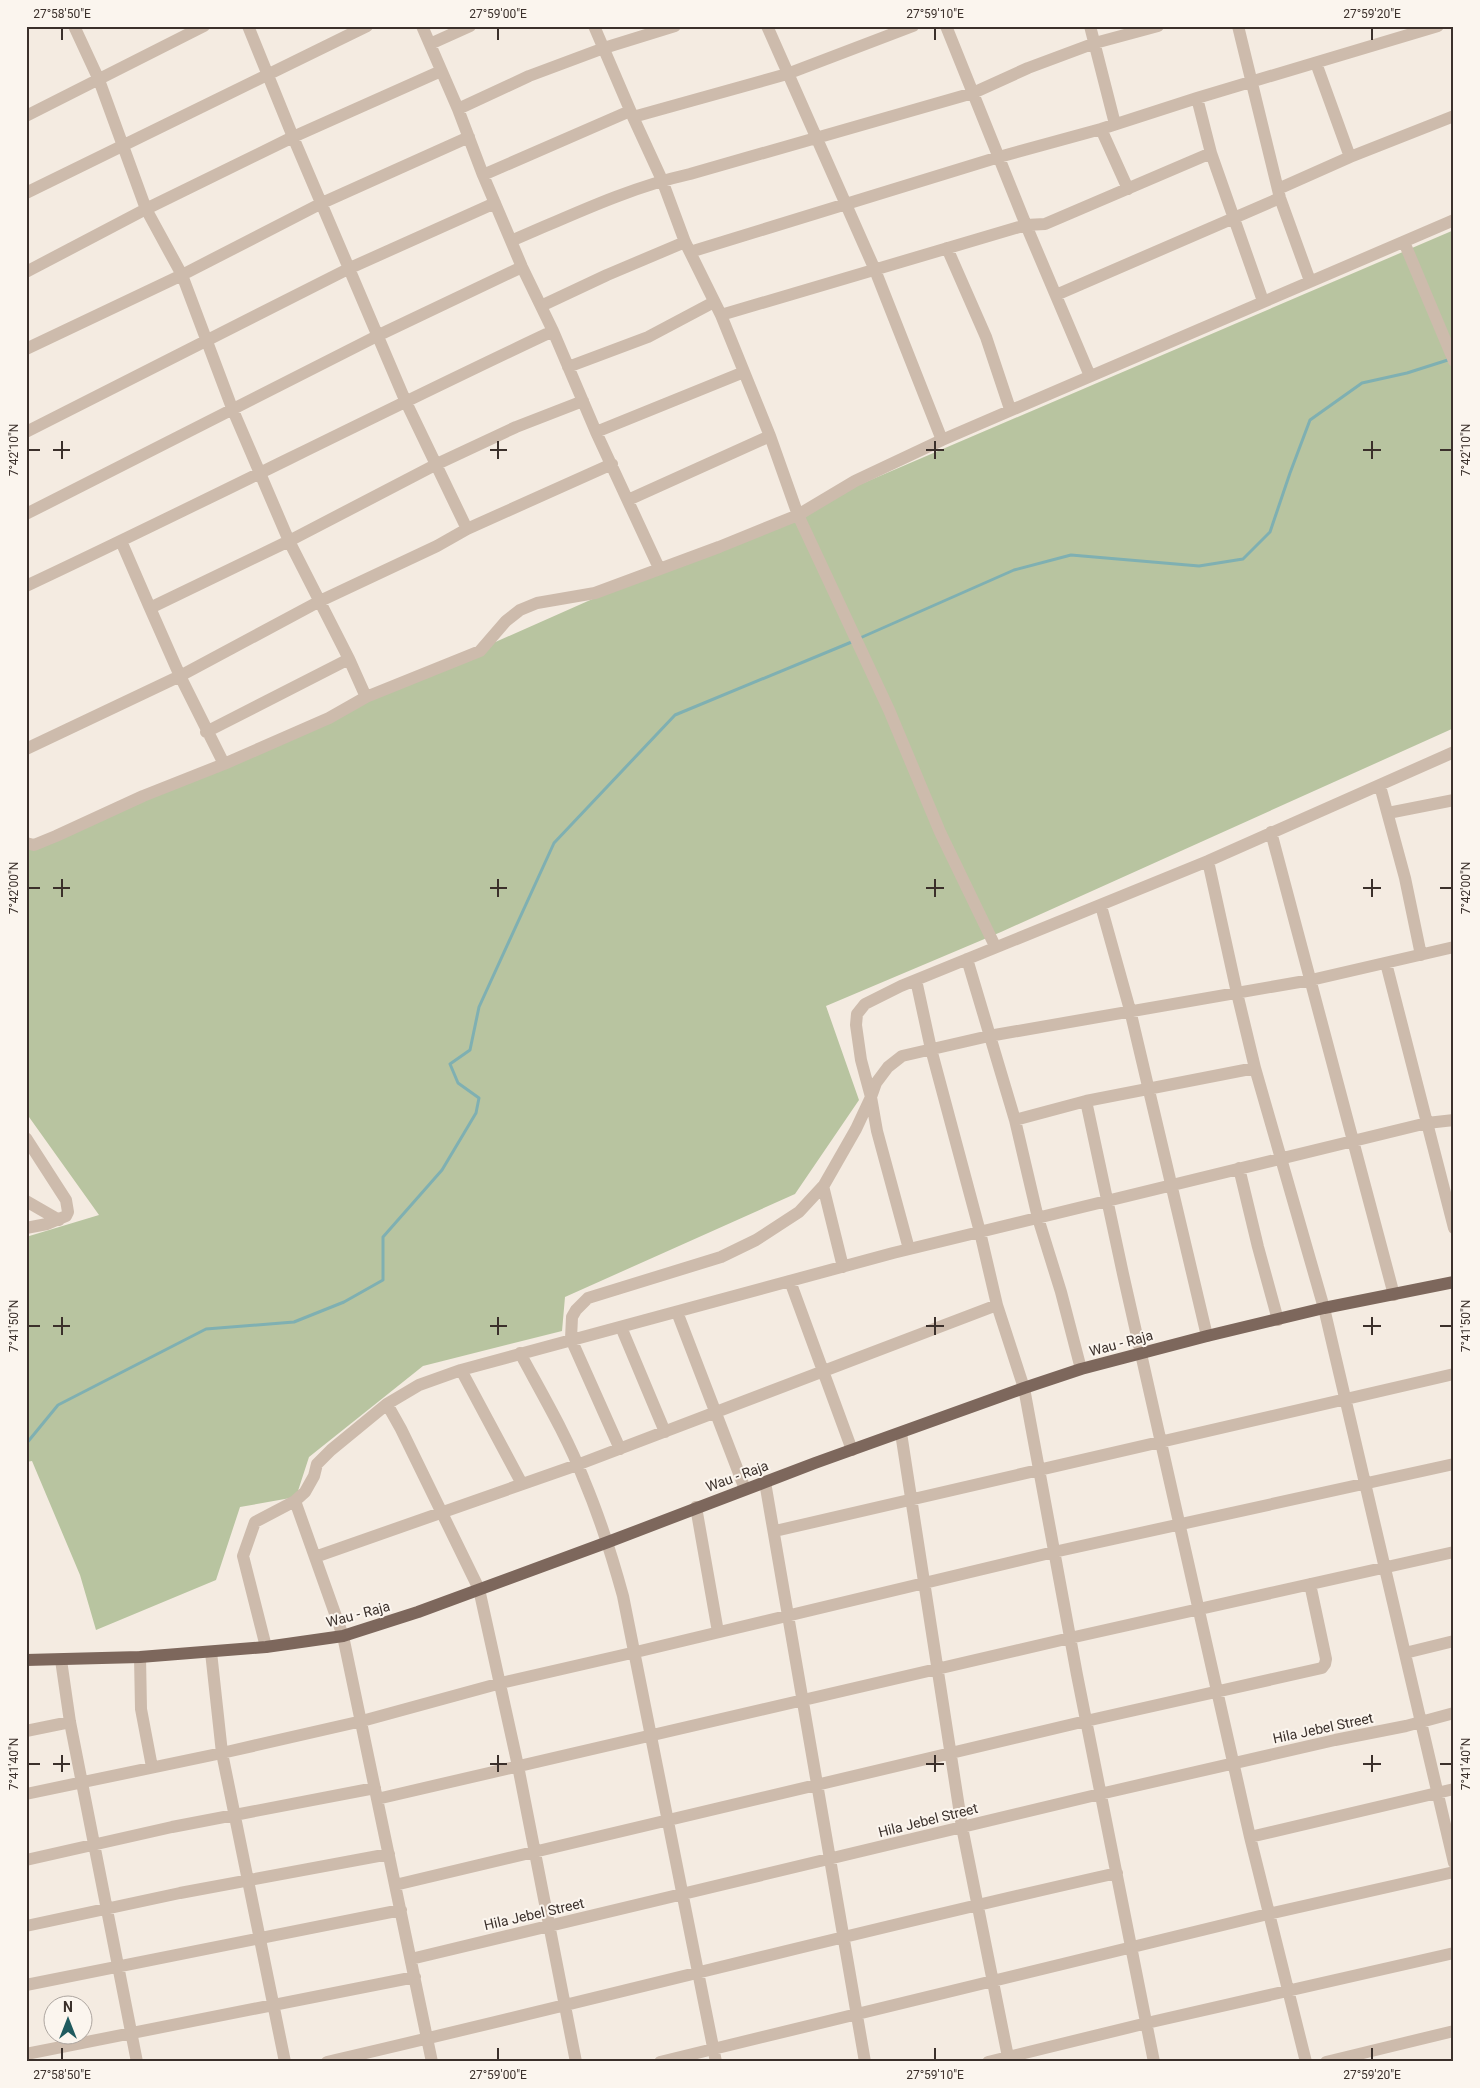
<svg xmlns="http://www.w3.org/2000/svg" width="1480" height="2088" font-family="Roboto,sans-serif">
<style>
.green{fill:#b8c4a0}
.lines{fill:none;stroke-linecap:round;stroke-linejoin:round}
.stream{stroke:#7fb0b2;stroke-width:3}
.minor{stroke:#cdbbac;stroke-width:12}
.major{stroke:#7d675c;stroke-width:12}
.ticks{fill:none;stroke:#3b302b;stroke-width:2}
.labels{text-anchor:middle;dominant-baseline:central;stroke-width:4;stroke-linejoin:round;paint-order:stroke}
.street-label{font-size:14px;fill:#3b302b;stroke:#fbf5ee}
.neatline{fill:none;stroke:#3b302b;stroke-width:2}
.ticks-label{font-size:12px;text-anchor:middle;fill:#3b302b}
</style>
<rect width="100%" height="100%" fill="#f4ebe1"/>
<!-- green -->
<path class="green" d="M1454 230V728L1001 932 826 1006 859 1100 795 1194 565 1297 562 1331 423 1366 309 1457 296 1497 240 1507 216 1580 96 1630 80 1575 32 1461 26 1462V1237L99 1215 29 1117 26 1099 27 850 588 601Z"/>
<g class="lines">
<!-- stream -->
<path class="stream" d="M860 638 1014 570 1071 555 1199 566 1243 559 1270 532 1290 473 1310 420 1362 383 1407 373 1451 359
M26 1444 58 1405 206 1329 294 1322 344 1302 383 1280V1237L442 1170 476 1113 479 1098 458 1083 450 1064 470 1050 479 1007 554 843 675 715 854 641"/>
<!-- minor -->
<path class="minor" d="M74 26 99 80 146 209 182 275 232 408 289 541 349 659 366 697
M422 26 458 109 483 175 522 267 553 331 596 432 659 568
M594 26 633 117 662 180 685 242 721 315 770 436 798 515 889 710 940 832 995 946
M767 26 875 270 942 440
M946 26 1026 225 1090 376
M1090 26 1115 124
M1238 26 1280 198 1310 281
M430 44 470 26
M1316 63 1350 157
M1197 98 1211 153 1263 301
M458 109 529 76 604 48 675 26
M26 116 204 26
M633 117 787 74 913 26
M1101 129 1128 189
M483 175 630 111
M1278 189 1350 157 1454 116
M26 193 367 26
M511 241C570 216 627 188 690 174L973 93 1028 68 1095 43 1158 26
M1404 242 1454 361
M947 248 986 337 1010 409
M690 252 999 157 1101 129 1197 98 1438 26
M26 272 146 209 293 137 441 71
M1056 295 1280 198
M541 306 607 275 685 242
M721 315 1026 225 1045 224 1211 153
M26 349 182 275 322 203 469 137
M568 367 648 337 714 302
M26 432 350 268 495 203
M596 432 744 372
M628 500 770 436
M26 514 379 335 522 267
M467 529 612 464
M121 541 150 608
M26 586C203 503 376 414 553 331
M206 732 349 659
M26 749 180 676 320 601 437 546 467 529 405 400 293 137 248 26
M224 764 180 676 150 608 289 541 437 464 516 427 583 401
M1380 786 1405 878 1421 955
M1388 813 1454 800
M1271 832 1394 1295
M26 843 34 845 56 836 143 796 224 764 329 718 366 697 480 651 506 621 520 610 537 603 595 593 719 547 798 515 855 481 942 440 1454 220
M1208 861 1237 993 1255 1068 1324 1308 1454 1863
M1101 906 1130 1010 1207 1336
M967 959 1015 1120 1038 1218 1061 1292 1081 1369
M1386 963 1454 1228
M916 980 931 1049 980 1232 997 1305 1024 1388 1077 1675 1154 2062
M1086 1101 1123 1274 1250 1837 1306 2062
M1015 1120 1086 1101 1255 1068
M26 1138 66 1200 68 1212 66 1216 47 1224 26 1228
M1239 1168 1258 1247 1278 1320
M823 1186 843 1267
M26 1201 59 1220
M909 1249 877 1131 871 1097 876 1083 888 1067 902 1056 989 1036 1311 980 1454 947
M790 1281 852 1450
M677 1312 745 1489
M621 1327 665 1432
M520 1353C542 1394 567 1436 584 1480 600 1518 612 1556 623 1596L716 2062
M461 1370 522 1484
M387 1404 401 1429 479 1589 518 1766 576 2062
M901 1433 962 1827 1009 2062
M620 1449 571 1339 572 1317 576 1310 588 1298 721 1257 756 1240 799 1212 824 1185 856 1129 871 1097 861 1060 856 1025 857 1014 865 1004 901 986 1208 861 1454 752
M765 1482 865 2062
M295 1501 343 1636 432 2062
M696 1507 718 1632
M775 1531 1454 1374
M315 1557 577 1465 997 1305
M266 1647 243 1556 255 1522 295 1501 305 1492 314 1476 317 1464 331 1450 387 1404 419 1385 461 1370 893 1253 1427 1123 1454 1120
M211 1652 222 1753 285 2062
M1405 1653 1454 1641
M140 1657 141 1709 152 1767
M61 1660 70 1722 137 2062
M26 1731 70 1722
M26 1794 222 1753 362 1721 501 1683 636 1652 1054 1552 1454 1464
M377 1799 1070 1638 1454 1552
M1250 1837 1454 1789
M26 1860 172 1827 375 1788
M395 1885 1086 1721 1322 1668 1325 1664 1326 1659 1310 1584
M26 1926 180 1893 389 1854
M411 1959 1100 1794 1335 1740 1406 1726 1454 1713
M26 1985 401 1910
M26 2054 415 1977
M327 2062C591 2001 853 1932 1117 1873
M660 2062 1268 1914 1454 1872
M988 2062 1147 2023 1454 1953
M1326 2062 1454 2031"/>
<!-- major -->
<path class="major" d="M26 1660 140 1657 266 1647 343 1636 418 1612 608 1542 815 1463 1024 1388 1081 1369 1207 1336 1324 1308 1454 1282"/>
</g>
<!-- ticks -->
<path class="ticks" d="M62 28V40M498 28V40M935 28V40M1372 28V40M62 441V459M498 441V459M935 441V459M1372 441V459M28 450H40M53 450H70M490 450H507M926 450H944M1363 450H1381M1440 450H1452M62 879V897M498 879V897M935 879V897M1372 879V897M28 888H40M53 888H70M490 888H507M926 888H944M1363 888H1381M1440 888H1452M62 1317V1335M498 1317V1335M935 1317V1335M1372 1317V1335M28 1326H40M53 1326H70M490 1326H507M926 1326H944M1363 1326H1381M1440 1326H1452M62 1755V1772M498 1755V1772M935 1755V1772M1372 1755V1772M28 1764H40M53 1764H70M490 1764H507M926 1764H944M1363 1764H1381M1440 1764H1452M62 2048V2060M498 2048V2060M935 2048V2060M1372 2048V2060"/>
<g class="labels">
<!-- street labels -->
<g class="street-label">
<text transform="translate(1121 1343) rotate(-15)">Wau - Raja</text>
<text transform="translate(737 1476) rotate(-20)">Wau - Raja</text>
<text transform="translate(358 1614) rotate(-15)">Wau - Raja</text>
<text transform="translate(1323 1728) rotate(-12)">Hila Jebel Street</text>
<text transform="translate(928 1820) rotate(-14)">Hila Jebel Street</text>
<text transform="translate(534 1914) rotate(-13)">Hila Jebel Street</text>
</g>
</g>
<!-- border -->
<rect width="1480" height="2088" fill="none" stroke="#fbf5ee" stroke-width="55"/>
<!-- north arrow -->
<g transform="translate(68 2020)"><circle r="24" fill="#fbf5ee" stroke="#aea6a0"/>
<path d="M0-4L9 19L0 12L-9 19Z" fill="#1f5a5e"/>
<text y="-8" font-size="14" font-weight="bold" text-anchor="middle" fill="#3b302b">N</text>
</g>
<rect x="28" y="28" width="1424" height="2032" class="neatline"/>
<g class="ticks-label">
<text x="62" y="18">27°58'50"E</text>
<text x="498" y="18">27°59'00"E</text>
<text x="935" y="18">27°59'10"E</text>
<text x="1372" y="18">27°59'20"E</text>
<text transform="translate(14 450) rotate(-90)" y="4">7°42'10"N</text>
<text transform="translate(1466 450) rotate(-90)" y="4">7°42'10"N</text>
<text transform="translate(14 888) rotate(-90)" y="4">7°42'00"N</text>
<text transform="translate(1466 888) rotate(-90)" y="4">7°42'00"N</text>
<text transform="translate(14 1326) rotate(-90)" y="4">7°41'50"N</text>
<text transform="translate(1466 1326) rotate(-90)" y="4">7°41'50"N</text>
<text transform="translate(14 1764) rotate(-90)" y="4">7°41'40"N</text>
<text transform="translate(1466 1764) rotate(-90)" y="4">7°41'40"N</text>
<text x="62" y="2079">27°58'50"E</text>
<text x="498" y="2079">27°59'00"E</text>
<text x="935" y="2079">27°59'10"E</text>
<text x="1372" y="2079">27°59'20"E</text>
</g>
</svg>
